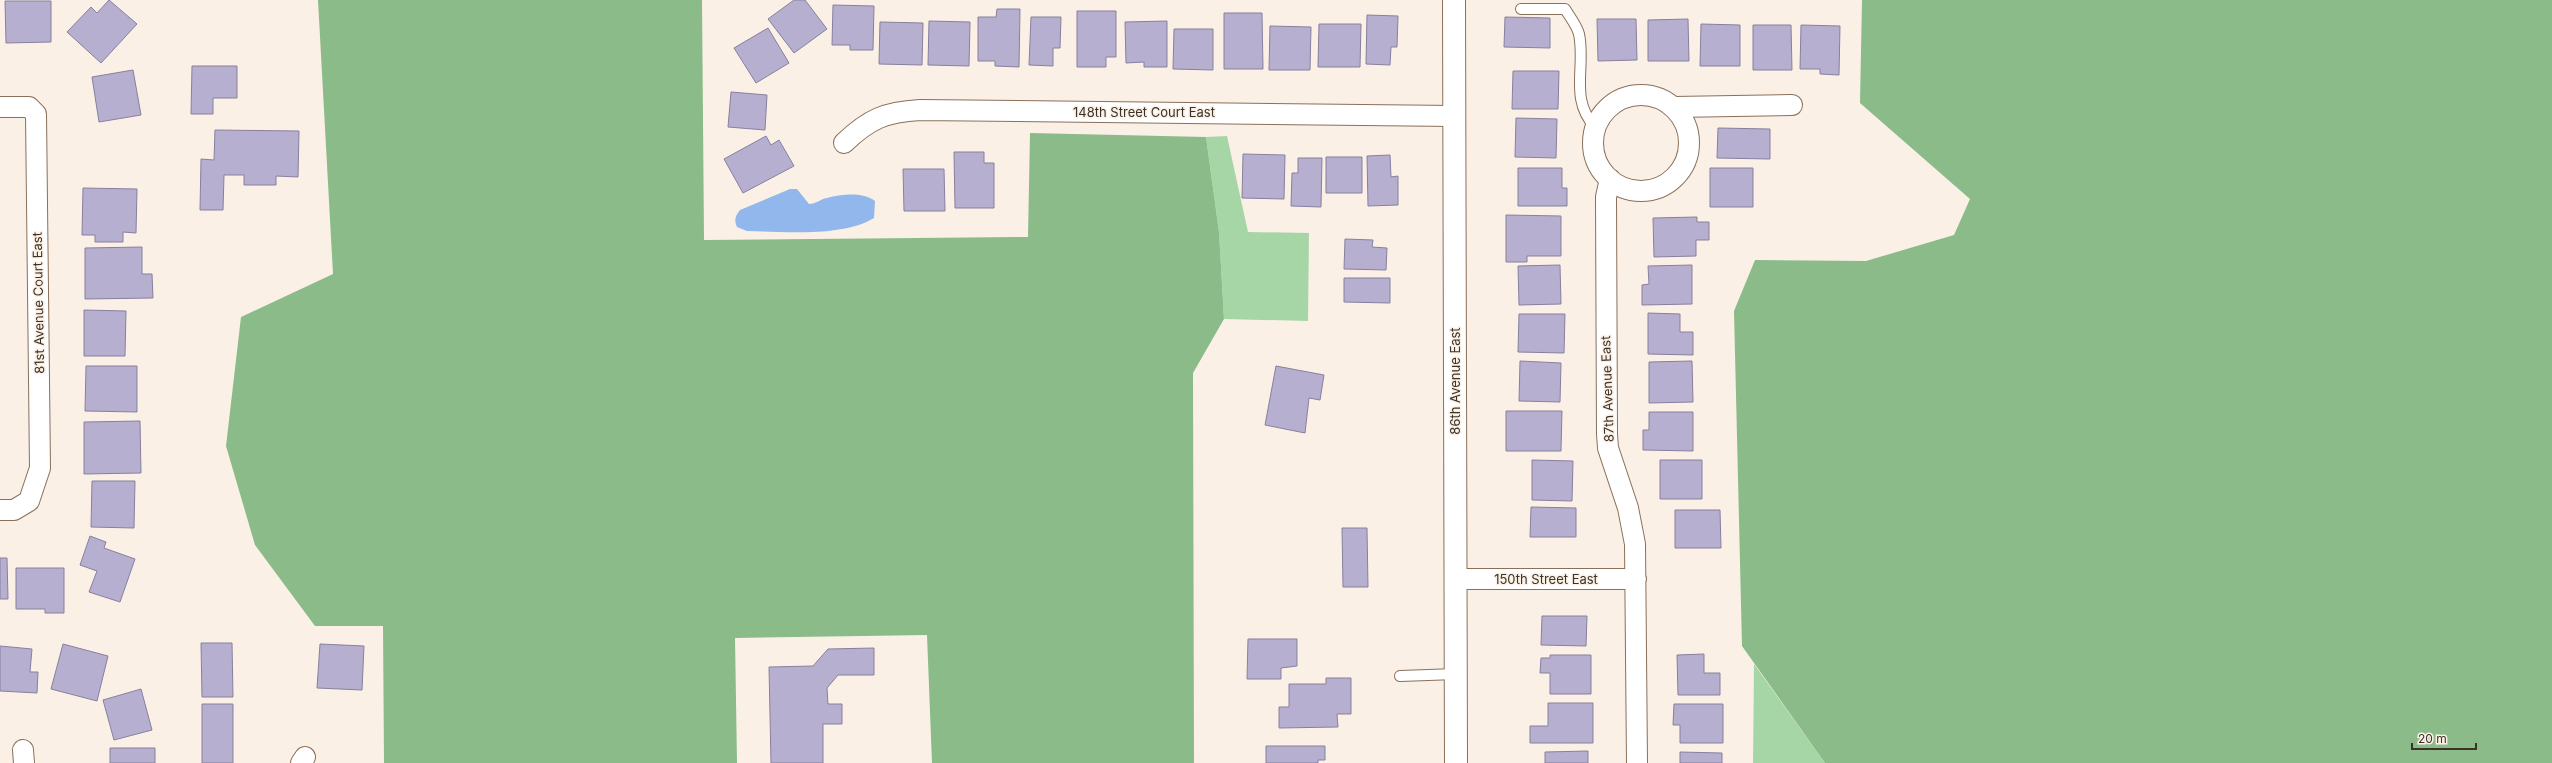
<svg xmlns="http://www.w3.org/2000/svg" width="2552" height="763" font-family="Inter,sans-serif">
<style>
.green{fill:#a7d6a6}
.forest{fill:#8abb89}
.water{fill:#91b7ec}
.building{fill:#b6afcf;stroke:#87809e}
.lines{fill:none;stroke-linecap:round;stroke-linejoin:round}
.service-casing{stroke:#89705a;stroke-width:12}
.minor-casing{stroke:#89705a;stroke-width:22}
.tertiary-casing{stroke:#89705a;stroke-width:24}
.service{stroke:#fff;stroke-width:10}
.minor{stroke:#fff;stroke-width:20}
.tertiary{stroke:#fff;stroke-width:22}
.labels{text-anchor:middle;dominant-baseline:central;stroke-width:3;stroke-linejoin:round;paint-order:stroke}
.street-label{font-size:13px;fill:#3d3228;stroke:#fbf0e6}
</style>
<rect width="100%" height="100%" fill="#fbf0e6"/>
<!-- green -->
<path class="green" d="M1227 136 1248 232 1309 233 1308 321 1224 319 1219 232 1206 137Z
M1754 664 1825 763H1753Z"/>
<!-- forest -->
<path class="forest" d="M318 0H702L704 240 1028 237 1030 133 1206 137 1219 232 1224 319 1193 373 1194 763H932L927 635 735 638 737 763H384L383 626H315L255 545 226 446 241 317 333 274Z
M1862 0H2552V763H1825L1742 646 1734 311 1755 260 1866 261 1954 235 1970 199 1860 103Z"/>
<!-- water -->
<path class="water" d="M790 189H797L809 204C816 204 821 199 827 198 842 194 863 192 875 201L874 218C844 237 783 232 747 231L737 227C734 220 735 216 740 210Z"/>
<!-- building -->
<path class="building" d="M109 0 137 24 101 63 67 32 91 7 97 13Z
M794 0H805L827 29 794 53 768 19Z
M5 1H51V42L6 43Z
M833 5 874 6 873 50H850V45H832Z
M997 9H1020L1019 67 995 66V61H978V17H996Z
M1077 11H1116V57H1106V67H1077Z
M1224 13H1262L1263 69H1224Z
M1367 15 1398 16 1397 47H1391L1390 65 1366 64Z
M1031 17H1061L1060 48H1053V66L1029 65Z
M1505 17 1550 18V48L1504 47Z
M1597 19H1636L1637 60 1598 61Z
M1688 19 1689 61H1648V20Z
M929 21 970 22 969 66 928 65Z
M1167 21V67H1144V62L1126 63 1125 22Z
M880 22 923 23 922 65 879 64Z
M1319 24H1361L1360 67H1318Z
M1701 24 1740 25V66H1700Z
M1753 25H1791L1792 70H1753Z
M1801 25 1840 26 1839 75 1820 74V69H1800Z
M1270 26 1311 27 1310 70H1269Z
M768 28 789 63 756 83 734 48Z
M1174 29H1213V70L1173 69Z
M192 66H237V98H213V114H191Z
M133 70 141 115 99 122 92 77Z
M1513 71H1559L1558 109H1512Z
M731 92 767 95 765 130 728 127Z
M1516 118 1557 119 1556 158 1515 157Z
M1718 128 1770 129V159L1717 158Z
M215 130 299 131 298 177 276 176V185H244V175H224L223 210H200L201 159 214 160Z
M766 136 771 145 779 140 794 166 743 193 724 159Z
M954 152H984V163H994V208H955Z
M1243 154 1285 155 1284 199 1242 198Z
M1390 155 1391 177 1398 176V205L1368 206 1367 156Z
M1326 157H1362V193H1326Z
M1298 158H1322L1321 207 1291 206 1292 173H1298Z
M1518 168H1562V188H1567V206H1518Z
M1710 168H1753V207H1710Z
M903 169H944L945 211H904Z
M83 188 137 189 136 233 123 232V242H95V235H82Z
M1506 215 1561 216V256H1527V262H1506Z
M1697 217V222H1709V240H1696V256L1654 257 1653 218Z
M1345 239 1373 240 1372 247 1387 248 1386 270 1344 269Z
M142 247V274H152L153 298 85 299V248Z
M1560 265 1561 304 1519 305 1518 266Z
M1692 265V304L1642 305V285L1649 284 1648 266Z
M1344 278H1390V303L1344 302Z
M84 310 126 311 125 356H84Z
M1648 313 1680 314V332H1693V355L1648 354Z
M1519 314H1565L1564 353 1518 352Z
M1520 361 1561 363 1560 402 1519 401Z
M1692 361 1693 402 1649 403V362Z
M86 366H137V412L85 411Z
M1276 366 1324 375 1320 400 1309 398 1305 433 1265 425Z
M1506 411H1562L1561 451H1506Z
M1649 412H1693V451L1643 450V430H1649Z
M140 421 141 473 84 474V422Z
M1532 460 1573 461 1572 501 1532 500Z
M1660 460H1702V499H1660Z
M92 481H135L134 528 91 527Z
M1531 507 1576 508V537H1530Z
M1675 510H1720L1721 548H1675Z
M1342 528H1367L1368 587H1343Z
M90 536 106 542 104 548 135 559 120 602 89 592 97 571 80 565Z
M0 558H7L8 599H0Z
M16 568H64V613H45V609H16Z
M1542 616H1587L1586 646 1541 645Z
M1248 639H1297V666L1281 668V679H1247Z
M201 643H232L233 697H202Z
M63 644 108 656 97 701 51 689Z
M320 644 364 646 362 690 317 688Z
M0 646 32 649 30 672H38L37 693 0 691Z
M874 648V675H838L827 688 828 704H842V724H823V763H771L769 667 813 666 828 649Z
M1704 654V673H1720V695H1678L1677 655Z
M1550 655H1591V694H1550V673H1540L1541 658H1550Z
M1326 678H1351V714H1337L1338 727 1279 728V707H1289V684H1326Z
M141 689 152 730 114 740 103 700Z
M1548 703H1593V743H1530V726H1548Z
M202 704H233V763H202Z
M1674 704H1723V743H1680V725H1673Z
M1266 746H1325V760H1318V763H1266Z
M110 748H155V763H110Z
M1588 751V763H1545V752Z
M1680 752 1722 753V763H1680Z"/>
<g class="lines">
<defs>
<path id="service" d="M1521 9H1565C1570 17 1577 26 1579 34 1586 67 1569 99 1595 127
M1400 676 1456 674"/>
<path id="minor" d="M1593 143a48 48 0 1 1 96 0a48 48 0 1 1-96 0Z
M0 107H29L36 114 40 468 29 501 14 510H0
M1674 107 1792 105
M844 143C869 119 885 112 920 110L1454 116
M1610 179 1606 197 1607 434 1608 448 1628 508 1635 544 1637 763
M1456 579H1636
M23 750 24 763
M301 763 305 757"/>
<path id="tertiary" d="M1454 0 1456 763"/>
</defs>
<!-- service casing -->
<use href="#service" class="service-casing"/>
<!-- minor casing -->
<use href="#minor" class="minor-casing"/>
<!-- tertiary casing -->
<use href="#tertiary" class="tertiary-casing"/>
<!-- service -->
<use href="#service" class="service"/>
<!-- minor -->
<use href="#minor" class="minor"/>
<!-- tertiary -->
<use href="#tertiary" class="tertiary"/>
</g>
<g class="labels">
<!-- street labels -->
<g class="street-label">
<text x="1144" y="112">148th Street Court East</text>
<text transform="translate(38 303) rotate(-91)">81st Avenue Court East</text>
<text transform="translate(1455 381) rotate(-90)">86th Avenue East</text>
<text transform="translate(1607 389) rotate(-92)">87th Avenue East</text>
<text x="1546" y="579">150th Street East</text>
</g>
</g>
<!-- scale -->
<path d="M2412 743v6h64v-6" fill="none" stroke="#3d3228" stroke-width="2"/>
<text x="2418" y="743" font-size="12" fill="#3d3228" stroke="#fbf0e6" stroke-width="3" paint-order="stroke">20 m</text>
</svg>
